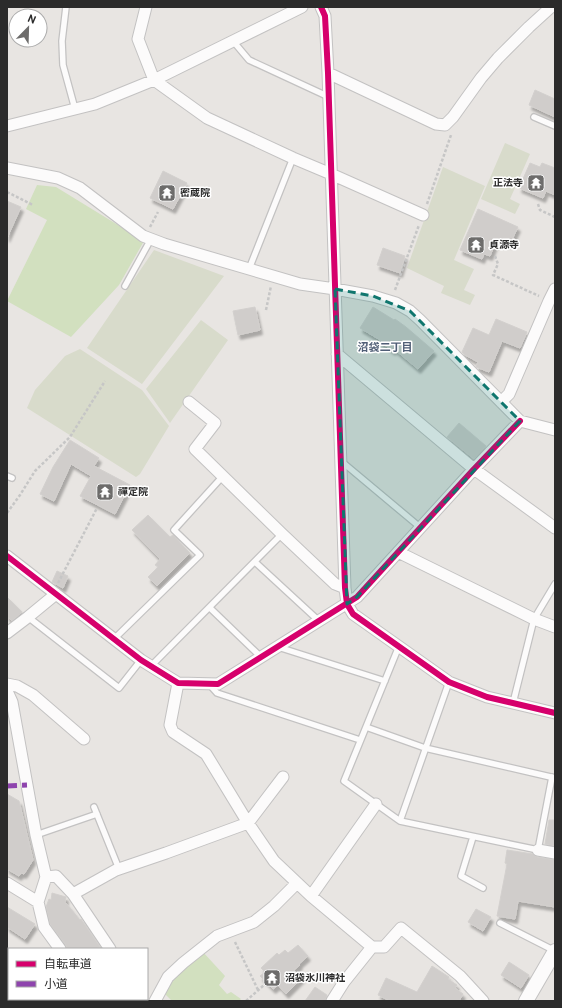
<svg xmlns="http://www.w3.org/2000/svg" width="562" height="1008" font-family="Overpass,'Noto Sans JP',sans-serif">
<style>
.green{fill:#d2e0bf}
.cemetery{fill:#d8dbcb}
.building{fill:#d0cdcb;stroke:#d3d0ce;filter:url(#shadow)}
.lines{fill:none;stroke-linecap:round;stroke-linejoin:round}
.service-casing{stroke:#c3c2c2;stroke-width:8}
.minor-casing{stroke:#c3c2c2;stroke-width:13}
.tertiary-casing{stroke:#c3c2c2;stroke-width:16}
.path{stroke:#c6c6c6;stroke-width:2.5;stroke-dasharray:3 2;stroke-linecap:butt}
.service{stroke:#fcfbfb;stroke-width:5.5}
.minor{stroke:#fcfbfb;stroke-width:11}
.tertiary{stroke:#fcfbfb;stroke-width:14}
.rail{stroke:#dededf;stroke-width:3}
.quiet{stroke:#8e44ad;stroke-width:5;stroke-dasharray:10 5;stroke-linecap:butt}
.cycleway-casing{stroke:#fff;stroke-width:8}
.cycleway{stroke:#d6006c;stroke-width:6}
.marked{fill:#0f766e;fill-opacity:0.2;stroke:#0f766e;stroke-width:3;stroke-dasharray:8 5;stroke-linejoin:round}
.labels{text-anchor:middle;dominant-baseline:central;stroke-width:3;stroke-linejoin:round;paint-order:stroke}
.poi-label{font-size:10px;font-weight:bold;fill:#2b2b2b;stroke:#fff;text-anchor:start}
.neighbourhood-label{font-size:11px;font-weight:bold;fill:#505e76;stroke:#fff}
</style>
<defs>
<filter id="shadow"><feDropShadow dx="2.5" dy="4.5" stdDeviation="1" flood-color="#0004"/></filter>
</defs>
<rect width="100%" height="100%" fill="#e8e5e2"/>
<!-- green -->
<path class="green" d="M37 185 56 187 144 241 119 285 71 337 7 301 47 220 26 209Z
M202 951 225 976 219 985 227 994 231 992 241 999 239 1001H172L164 993 170 980Z"/>
<!-- cemetery -->
<path class="cemetery" d="M505 143 530 154 510 199 520 204 515 214 481 199Z
M443 167 485 186 454 260 474 269 464 290 475 295 470 305 441 293 444 286 407 268Z
M154 250 224 276 142 384 87 348Z
M201 320 228 340 170 423 146 389Z
M80 349 142 390 169 426 140 474 136 477 27 408 35 390 65 356Z"/>
<!-- building -->
<path class="building" d="M535 90 555 99V117L529 105Z
M530 163 540 167 542 163 555 168V195L546 191 543 198 519 188Z
M163 171 187 183 173 209 150 198Z
M7 201 21 207 7 238Z
M478 209 518 227 510 244 497 239 490 256 484 254 482 259 460 250Z
M383 248 405 256 400 273 377 265Z
M255 307 260 330 238 335 233 311Z
M373 307 394 320 395 319 406 327 434 351 418 369 394 349 393 351 379 341 380 340 360 328Z
M496 319 527 332 520 348 502 341 489 372 476 367 478 362 465 355 462 352 473 328 489 335Z
M459 423 486 446 474 459 447 437Z
M70 440 99 458 94 466 130 485 115 514 80 496 91 476 71 464 54 501 40 494 53 467Z
M148 515 170 537 173 535 190 553 157 586 148 577 158 567 155 565 160 559 132 530Z
M57 571 68 576 63 588 52 582Z
M7 597 22 612 12 621 7 616Z
M7 794 19 801 33 860 24 874 21 873 19 876 7 869Z
M549 820H555V846L545 844Z
M507 850 533 854 537 857 555 860V907L518 901 515 919 497 916 507 864 505 863Z
M52 893 66 897 65 903 67 904 80 920 81 919 100 947 95 949H67L66 945 50 924 46 907 49 899 51 900Z
M7 907 35 924 25 939 7 927Z
M476 909 491 917 483 931 468 922Z
M298 945 308 956 299 964 300 965 294 970 302 978 286 994 278 985 273 989 260 976 265 972 261 968 277 953 279 955 285 950 288 953Z
M509 962 529 975 521 988 501 975Z
M432 966 449 977 448 979 457 985 455 988 463 994 459 1001H390L378 995 386 978 417 992Z
M315 987 327 995 325 1001H305Z"/>
<g class="lines">
<defs>
<path id="service" d="M66 7 62 41 63 65 75 109
M233 41 249 60 329 97
M534 117 555 126
M249 269 293 158
M125 286 151 239
M341 461 421 528
M7 476 12 478
M255 562 319 621
M210 608 261 657
M28 617 119 688 141 660
M114 639 200 555 174 530 223 476
M399 646 344 781 400 821 538 850 552 777
M278 647 385 681
M151 666 282 534
M209 684 217 693 360 740
M513 703 534 619 555 584
M366 727 425 748 555 778
M94 807 119 869
M400 821 449 682
M36 835 97 814
M473 837 461 876 483 888
M500 923 555 951"/>
<path id="minor" d="M146 7 138 39 154 80 207 118 293 158 331 174 423 215
M321 7 325 16 328 73 345 588 347 604 353 614 449 682 487 697 555 713
M328 73 436 124 445 125 453 117 481 78 498 58 529 27 551 7
M7 126 95 104 154 80 302 7
M7 168 58 178 80 188 143 236 164 244 300 284 335 289 373 296 396 303 410 311 420 320 520 421 555 430
M337 354 474 469 555 528
M189 402 215 423 195 449 282 534 335 584 345 588
M501 402 509 394 549 301 555 289
M398 552 534 619 555 627
M7 556 141 660 178 683 218 684 357 597 474 469 520 421
M7 633 28 617 56 594
M178 683 170 725 173 732 206 754 248 823 274 861 311 896 372 947H384L401 928 460 976 483 1001
M7 684 17 686 33 695 84 739
M7 691 12 702 36 835 46 877 38 902 44 927 60 949
M538 850 555 853
M46 877 56 876 73 894 116 870 166 853 248 823 283 777
M7 883 38 902
M73 894 110 949
M311 896 376 804
M107 999 110 1001
M118 999V1001
M155 1001 168 977 183 963 217 936 254 922 274 906 297 883
M332 1001 344 982 372 947"/>
<path id="tertiary" d="M526 1001 555 951"/>
</defs>
<!-- service casing -->
<use href="#service" class="service-casing"/>
<!-- minor casing -->
<use href="#minor" class="minor-casing"/>
<!-- tertiary casing -->
<use href="#tertiary" class="tertiary-casing"/>
<!-- path -->
<path class="path" d="M7 192 33 205
M427 204 451 135
M538 204 540 210 555 217
M150 227 158 212
M495 256 498 264 493 275 539 296
M395 290 419 225
M266 310 271 286
M7 513 20 495 35 471 70 437 105 381
M58 583 97 508
M235 942 258 990
M246 1001 264 985"/>
<!-- service -->
<use href="#service" class="service"/>
<!-- minor -->
<use href="#minor" class="minor"/>
<!-- tertiary -->
<use href="#tertiary" class="tertiary"/>
<!-- rail -->
<path class="rail" d="M7 956 9 957
M7 967 9 968
M56 999 59 1001
M72 999 75 1001"/>
<!-- quiet -->
<path class="quiet" d="M7 786 27 785"/>
<defs>
<path id="cycleway" d="M321 7 325 16 328 73 345 588 347 604 353 614 449 682 487 697 555 713
M7 556 141 660 178 683 218 684 357 597 474 469 520 421"/>
</defs>
<!-- cycleway casing -->
<use href="#cycleway" class="cycleway-casing"/>
<!-- cycleway -->
<use href="#cycleway" class="cycleway"/>
</g>
<!-- marked area -->
<path class="marked" d="M335 289 373 296 410 311 520 421 357 597 347 604Z"/>
<!-- icons -->
<defs>
<symbol id="temple-square" viewBox="-11 -11 22 22"><rect x="-9" y="-9" width="18" height="18" rx="4" fill="#6d6c6b" stroke="#fff"/><path d="M0-6L5-2H3V0L6.5 2.5H4V6H1.5V3h-3V6H-4V2.5H-6.5L-3 0V-2H-5Z" fill="#fff"/></symbol>
</defs>
<g fill-rule="evenodd">
<use href="#temple-square" x="526" y="173" width="20" height="20"/>
<use href="#temple-square" x="157" y="183" width="20" height="20"/>
<use href="#temple-square" x="466" y="235" width="20" height="20"/>
<use href="#temple-square" x="95" y="482" width="20" height="20"/>
<use href="#temple-square" x="262" y="968" width="20" height="20"/>
</g>
<g class="labels">
<!-- poi labels -->
<g class="poi-label">
<text x="523" y="183" text-anchor="end">正法寺</text>
<text x="180" y="193">密蔵院</text>
<text x="489" y="245">貞源寺</text>
<text x="118" y="492">禪定院</text>
<text x="285" y="978">沼袋氷川神社</text>
</g>
<!-- neighbourhood labels -->
<g class="neighbourhood-label">
<text x="385" y="348">沼袋二丁目</text>
</g>
</g>
<!-- border -->
<rect width="562" height="1008" fill="none" stroke="#2b2b2b" stroke-width="16"/>
<!-- legend -->
<rect x="8" y="948" width="140" height="52" fill="#ffffff" stroke="#aaaaaa"/>
<rect x="16" y="961" width="20" height="6" fill="#d6006c" stroke="#aaaaaa"/>
<text x="44" y="968" font-size="12" fill="#2b2b2b">自転車道</text>
<rect x="16" y="981" width="20" height="6" fill="#8e44ad" stroke="#aaaaaa"/>
<text x="44" y="988" font-size="12" fill="#2b2b2b">小道</text>
<!-- north arrow -->
<g transform="translate(28 28) rotate(23)"><circle r="19" fill="#ffffff" stroke="#aaaaaa"/>
<path d="M0-3L7 15L0 10L-7 15Z" fill="#6d6c6b"/>
<text y="-6" font-size="11" font-weight="bold" text-anchor="middle" fill="#2b2b2b">N</text>
</g>
</svg>
